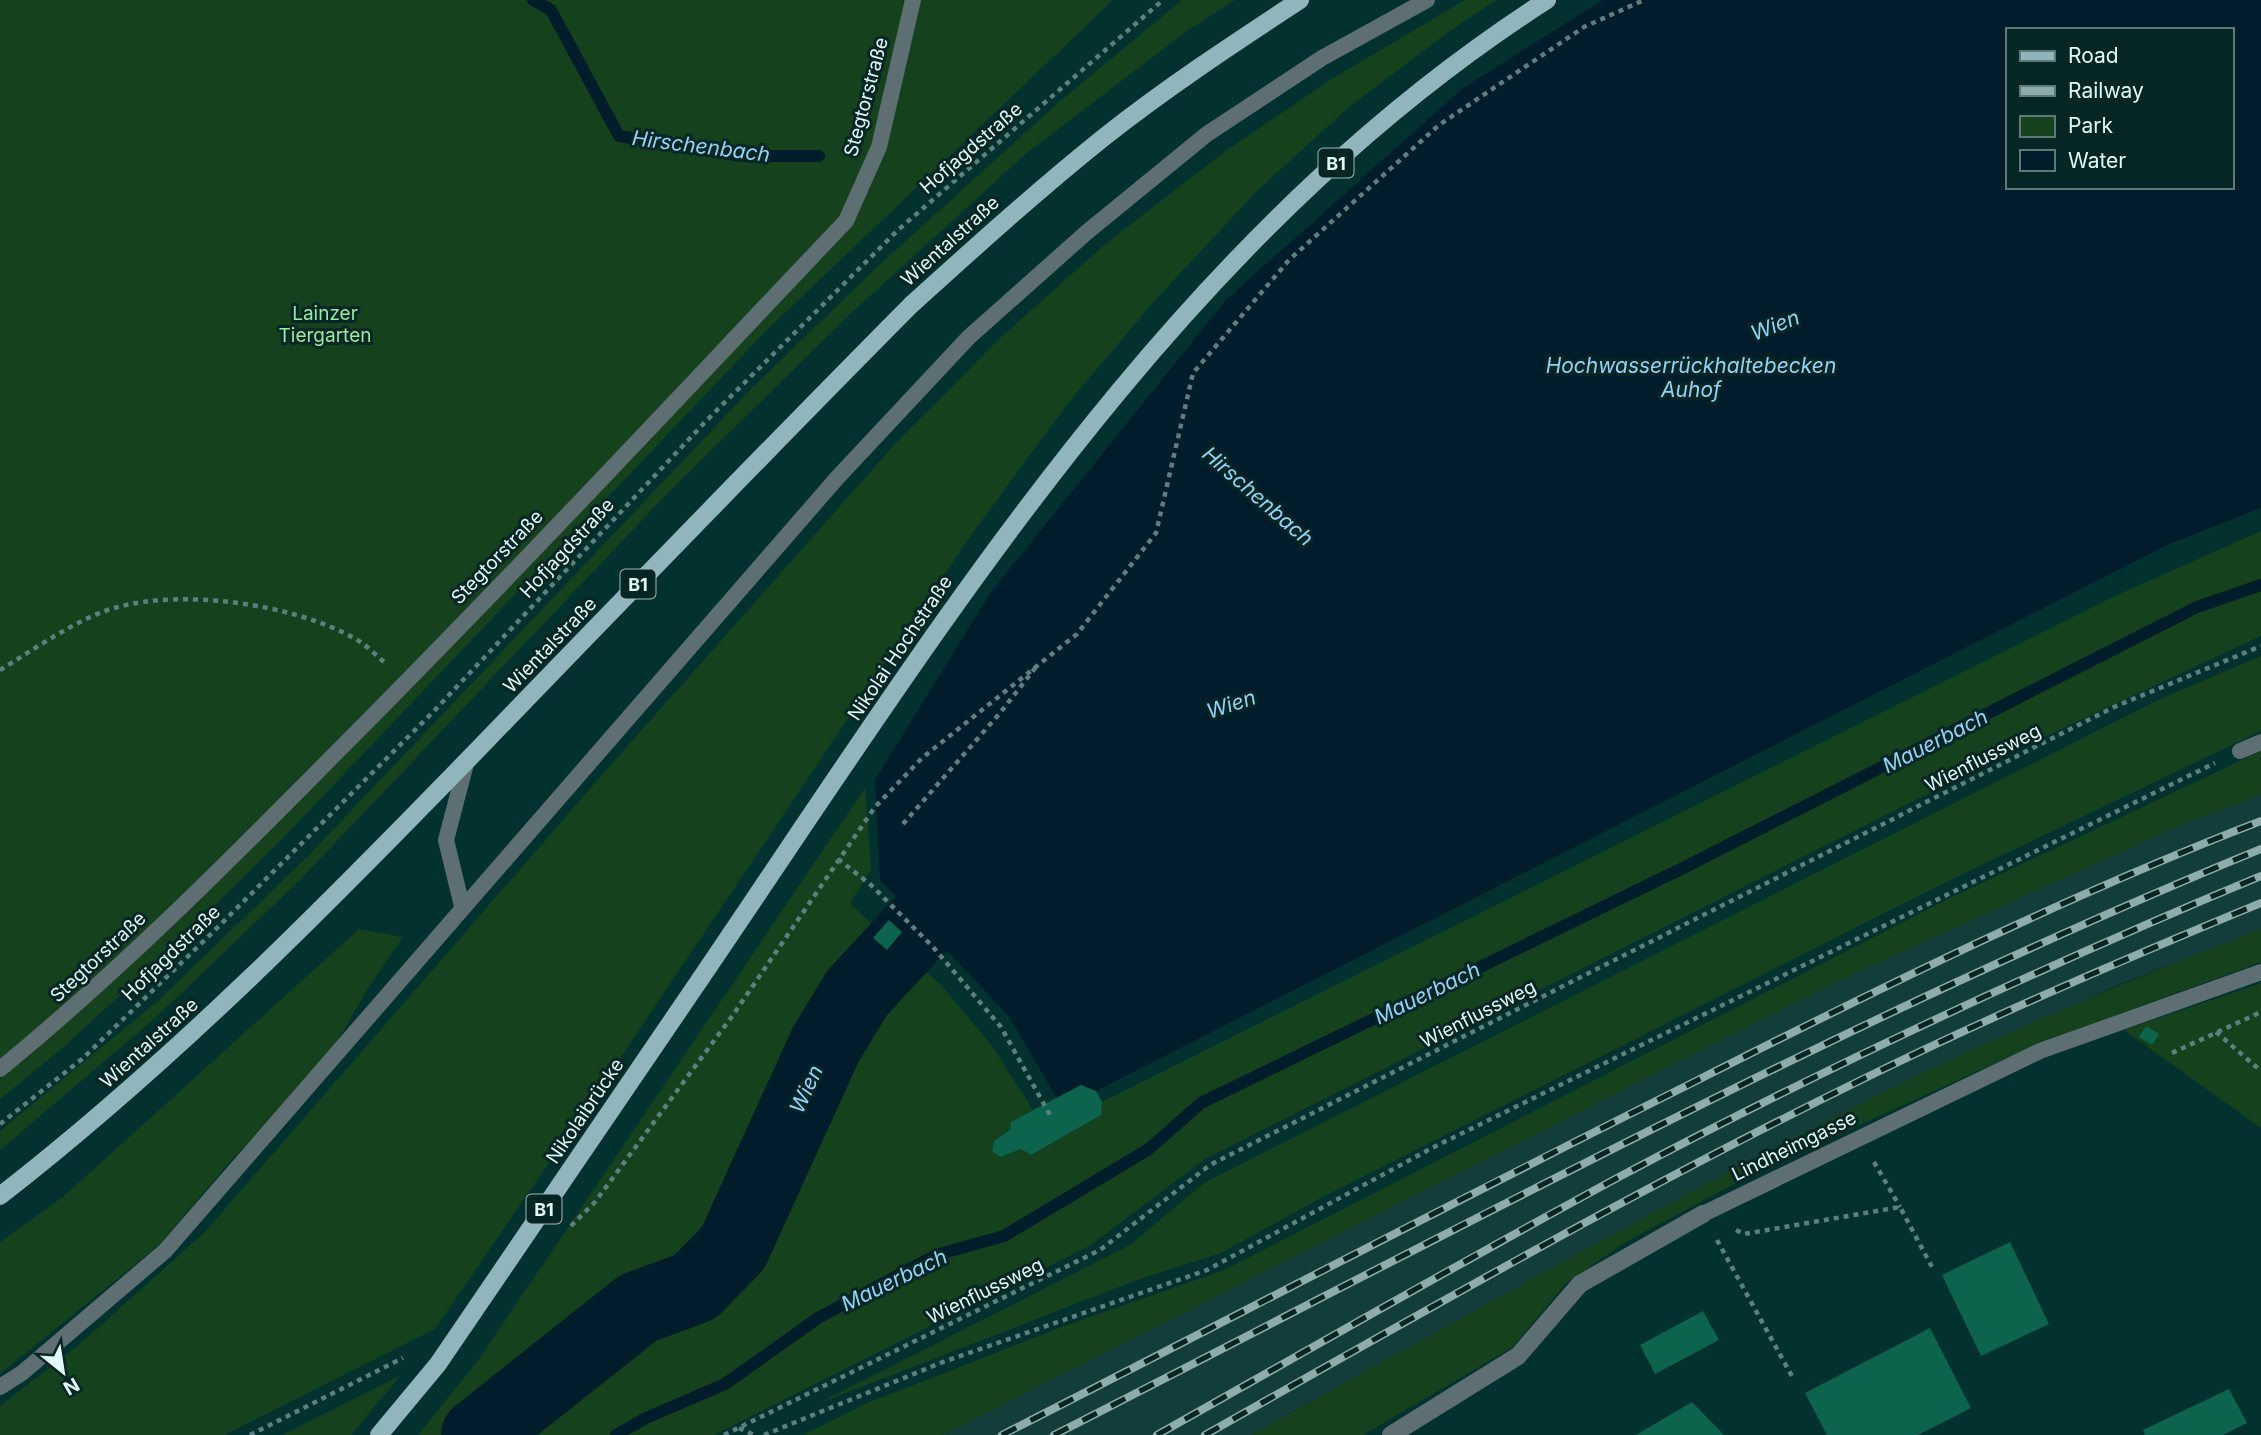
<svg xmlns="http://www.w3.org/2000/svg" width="2261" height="1435" font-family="Inter,sans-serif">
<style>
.built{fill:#133d3b}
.green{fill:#15421d}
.water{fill:#011c2a;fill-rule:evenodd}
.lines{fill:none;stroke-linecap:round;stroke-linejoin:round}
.stream{stroke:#011c2a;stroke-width:12}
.river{stroke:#011c2a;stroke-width:74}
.building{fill:#0c644d}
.path{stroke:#5c807f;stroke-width:4.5;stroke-dasharray:5 5;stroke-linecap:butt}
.service{stroke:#5e6f73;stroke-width:16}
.minor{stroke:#5e6f73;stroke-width:18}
.primary{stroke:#91b5bd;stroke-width:18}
.rail-casing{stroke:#8dacaa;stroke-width:8}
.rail{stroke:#052625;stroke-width:5;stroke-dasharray:16;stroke-linecap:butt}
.primary-bridge{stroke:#91b5bd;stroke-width:18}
.labels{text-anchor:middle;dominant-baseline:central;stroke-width:6;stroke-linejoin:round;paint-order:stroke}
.shield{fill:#052625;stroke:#a0b9b7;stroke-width:2}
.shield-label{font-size:18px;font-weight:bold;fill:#e2f8f6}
.street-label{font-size:19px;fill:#e2f8f6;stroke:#052625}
.park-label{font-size:19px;fill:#95ed9e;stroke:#052625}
.water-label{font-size:21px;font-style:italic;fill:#93d3f8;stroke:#052625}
</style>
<rect width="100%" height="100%" fill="#033130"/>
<!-- built -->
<path class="built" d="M2261 795V929L2115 986 1917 1076 1751 1161 1250 1435H943L1830 985 2176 827Z"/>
<!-- green -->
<path class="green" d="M0 0H1113L766 331 285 836 173 947 59 1051 0 1099Z
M1182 0H1235L1187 31 1028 152 849 315 667 494 299 881 153 1020 0 1150V1131L160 999 310 854 752 388 876 268 1058 103Z
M1465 0H1496L1447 33 1349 107 1258 190 1157 298 1069 402 969 538 591 1102 435 1329 224 1435H0V1406L82 1342 205 1232 608 768 895 444 1000 338 1109 241 1227 150 1330 80Z
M2261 531V636L1995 760 1205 1159 1091 1245 714 1435H418L479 1359 865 788 871 869 850 904 941 985 993 1047 1033 1110 1011 1122 1010 1130 994 1141 992 1151 1000 1157 1021 1149 1031 1155 1101 1115 1102 1102 2115 596Z
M2261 656V731L1936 887 1321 1198 1221 1253 1137 1280 815 1405 1130 1245 1204 1183 1237 1166 2158 700Z
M2261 751V795L2176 827 1830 985 943 1435H803L865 1404 1067 1325 1224 1270 1950 898Z
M359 929 403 937 367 990 320 1072 234 1157 159 1245 0 1374V1242L64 1196Z
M2261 929V962L2037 1044 1753 1174 1626 1242 1565 1284 1513 1347 1363 1435H1250C1471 1314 1690 1187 1916 1076 2029 1022 2144 974 2261 929Z
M2261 983V1128L2124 1030Z
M401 1375 351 1435H282Z"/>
<!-- water -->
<path class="water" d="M1603 0H2261V508L2169 544 1096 1091 1081 1085 1057 1098 1008 1015 880 880 875 780 991 592 1226 300 1462 89ZM2007 30H2231V187H2007Z"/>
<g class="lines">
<!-- stream -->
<path class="stream" d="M533 0 551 10 619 136 742 156H819
M616 1435 646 1418 725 1384 818 1318 936 1255 1004 1236 1149 1149 1201 1103 1681 869 2197 607 2261 585"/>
<!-- river -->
<path class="river" d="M478 1435 638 1308 695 1287 733 1248 826 1044 857 993 943 900 999 855"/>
</g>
<!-- building -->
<path class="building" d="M889 920 902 932 887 950 873 938Z
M2146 1026 2159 1034 2152 1045 2139 1037Z
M1081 1085 1096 1091 1102 1102 1101 1115 1031 1155 1021 1149 1000 1157 992 1151 994 1141 1010 1130 1011 1122Z
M2010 1242 2049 1324 1981 1356 1942 1275Z
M1703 1311 1719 1340 1655 1374 1640 1345Z
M1930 1328 1971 1408 1918 1435H1827L1805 1393Z
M2229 1389 2247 1423 2223 1435H2145L2143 1430Z
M1692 1402 1724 1435H1636Z"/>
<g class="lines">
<!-- path -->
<path class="path" d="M0 670C33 650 81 616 118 607 184 589 292 604 352 637 364 643 375 654 385 663
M903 824 1000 713 1036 667
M838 859 871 885 933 947 1001 1027 1051 1117
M2216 1032 2261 1071
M2172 1053 2261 1012
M0 1124 82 1059 210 935 434 711 707 420 898 230 1163 0
M1874 1162 1900 1207
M571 1226 595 1202 733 1015 875 807 922 758 1077 634 1156 533 1193 373 1289 260 1439 125 1584 27 1644 0
M1736 1230 1744 1234 1900 1207 1932 1267
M1717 1240 1794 1380
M739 1428 754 1435
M250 1435 403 1358
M724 1435 1100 1250 1210 1165 2114 707 2261 646
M764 1435 943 1362 1207 1270 1432 1148 2215 763"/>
<!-- service -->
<path class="service" d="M2240 751 2261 742
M462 906 446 840 467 760
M0 1069C115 975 220 870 325 764 502 587 673 403 846 221L879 147 913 0
M1703 1214 2040 1051 2261 972
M0 1387 22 1373 165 1251 837 478 969 337 1087 232 1207 134 1322 58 1427 0"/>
<!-- minor -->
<path class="minor" d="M1391 1435 1518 1356 1580 1284 1703 1214"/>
<!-- primary -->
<path class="primary" d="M701 978C943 622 1176 238 1547 0
M0 1196C176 1059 331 901 486 741 627 595 768 449 911 305 974 248 1037 191 1103 138 1166 88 1233 44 1300 0"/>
<defs>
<path id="rail" d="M1002 1435C1232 1318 1461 1198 1692 1083 1878 989 2066 896 2261 821
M1054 1435C1453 1232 1847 1018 2261 849
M1157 1435C1310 1349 1463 1261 1619 1177 1828 1066 2042 967 2261 876
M1205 1435C1421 1313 1636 1190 1859 1081 1991 1016 2125 959 2261 903"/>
</defs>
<!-- rail casing -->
<use href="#rail" class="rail-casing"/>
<!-- rail -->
<use href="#rail" class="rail"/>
<!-- primary-bridge -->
<path class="primary-bridge" d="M379 1435 438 1364 701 978"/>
</g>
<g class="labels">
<!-- shield labels -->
<g class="shield">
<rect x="1318.5" y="148.5" width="35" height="29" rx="5"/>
<rect x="620.5" y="569.5" width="35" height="29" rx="5"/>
<rect x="526.5" y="1194.5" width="35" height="29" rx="5"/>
</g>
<g class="shield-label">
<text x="1336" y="163">B1</text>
<text x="638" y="584">B1</text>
<text x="544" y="1209">B1</text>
</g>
<!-- street labels -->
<g class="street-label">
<text transform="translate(866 97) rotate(-75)">Stegtorstraße</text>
<text transform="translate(971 148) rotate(-41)">Hofjagdstraße</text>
<text transform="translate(950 241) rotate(-42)">Wientalstraße</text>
<text transform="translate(567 548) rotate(-47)">Hofjagdstraße</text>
<text transform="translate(497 557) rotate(-46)">Stegtorstraße</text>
<text transform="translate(550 645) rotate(-46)">Wientalstraße</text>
<text transform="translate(900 648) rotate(-56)">Nikolai Hochstraße</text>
<text transform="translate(1983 758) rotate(-27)">Wienflussweg</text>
<text transform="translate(171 953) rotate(-44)">Hofjagdstraße</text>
<text transform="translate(98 957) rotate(-43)">Stegtorstraße</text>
<text transform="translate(1478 1014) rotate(-27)">Wienflussweg</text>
<text transform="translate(149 1043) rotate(-42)">Wientalstraße</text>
<text transform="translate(585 1111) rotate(-56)">Nikolaibrücke</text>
<text transform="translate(1794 1146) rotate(-26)">Lindheimgasse</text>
<text transform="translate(985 1291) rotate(-26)">Wienflussweg</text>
</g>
<!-- park labels -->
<g class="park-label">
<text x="325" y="313">Lainzer<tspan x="325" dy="22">Tiergarten</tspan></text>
</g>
<!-- water labels -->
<g class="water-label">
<text transform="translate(701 146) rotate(7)">Hirschenbach</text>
<text transform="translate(1775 325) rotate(-21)">Wien</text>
<text x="1691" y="365">Hochwasserrückhaltebecken<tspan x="1691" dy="24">Auhof</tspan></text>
<text transform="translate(1258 496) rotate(41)">Hirschenbach</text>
<text transform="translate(1231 704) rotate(-18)">Wien</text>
<text transform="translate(1935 741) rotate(-27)">Mauerbach</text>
<text transform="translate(1427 993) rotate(-26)">Mauerbach</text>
<text transform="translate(806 1089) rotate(-65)">Wien</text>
<text transform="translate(894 1280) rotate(-26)">Mauerbach</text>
</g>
</g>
<!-- legend -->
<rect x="2006" y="28" width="228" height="161" fill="#052625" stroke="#5d7a79" stroke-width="2"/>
<rect x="2020" y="51" width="35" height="10" fill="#91b5bd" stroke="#5d7a79" stroke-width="2"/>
<text x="2068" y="63" font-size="21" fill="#e2f8f6">Road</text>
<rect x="2020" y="86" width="35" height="10" fill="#8dacaa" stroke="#5d7a79" stroke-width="2"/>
<text x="2068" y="98" font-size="21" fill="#e2f8f6">Railway</text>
<rect x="2020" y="116" width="35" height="21" fill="#15421d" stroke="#5d7a79" stroke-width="2"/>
<text x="2068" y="133" font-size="21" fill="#e2f8f6">Park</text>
<rect x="2020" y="150" width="35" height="21" fill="#011c2a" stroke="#5d7a79" stroke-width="2"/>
<text x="2068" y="168" font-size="21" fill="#e2f8f6">Water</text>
<!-- north arrow -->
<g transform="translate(63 1372) rotate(150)" stroke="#052625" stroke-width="5" paint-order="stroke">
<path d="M0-5L12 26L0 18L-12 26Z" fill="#e2f8f6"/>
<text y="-10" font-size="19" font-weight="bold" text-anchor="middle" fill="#e2f8f6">N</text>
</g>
</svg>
